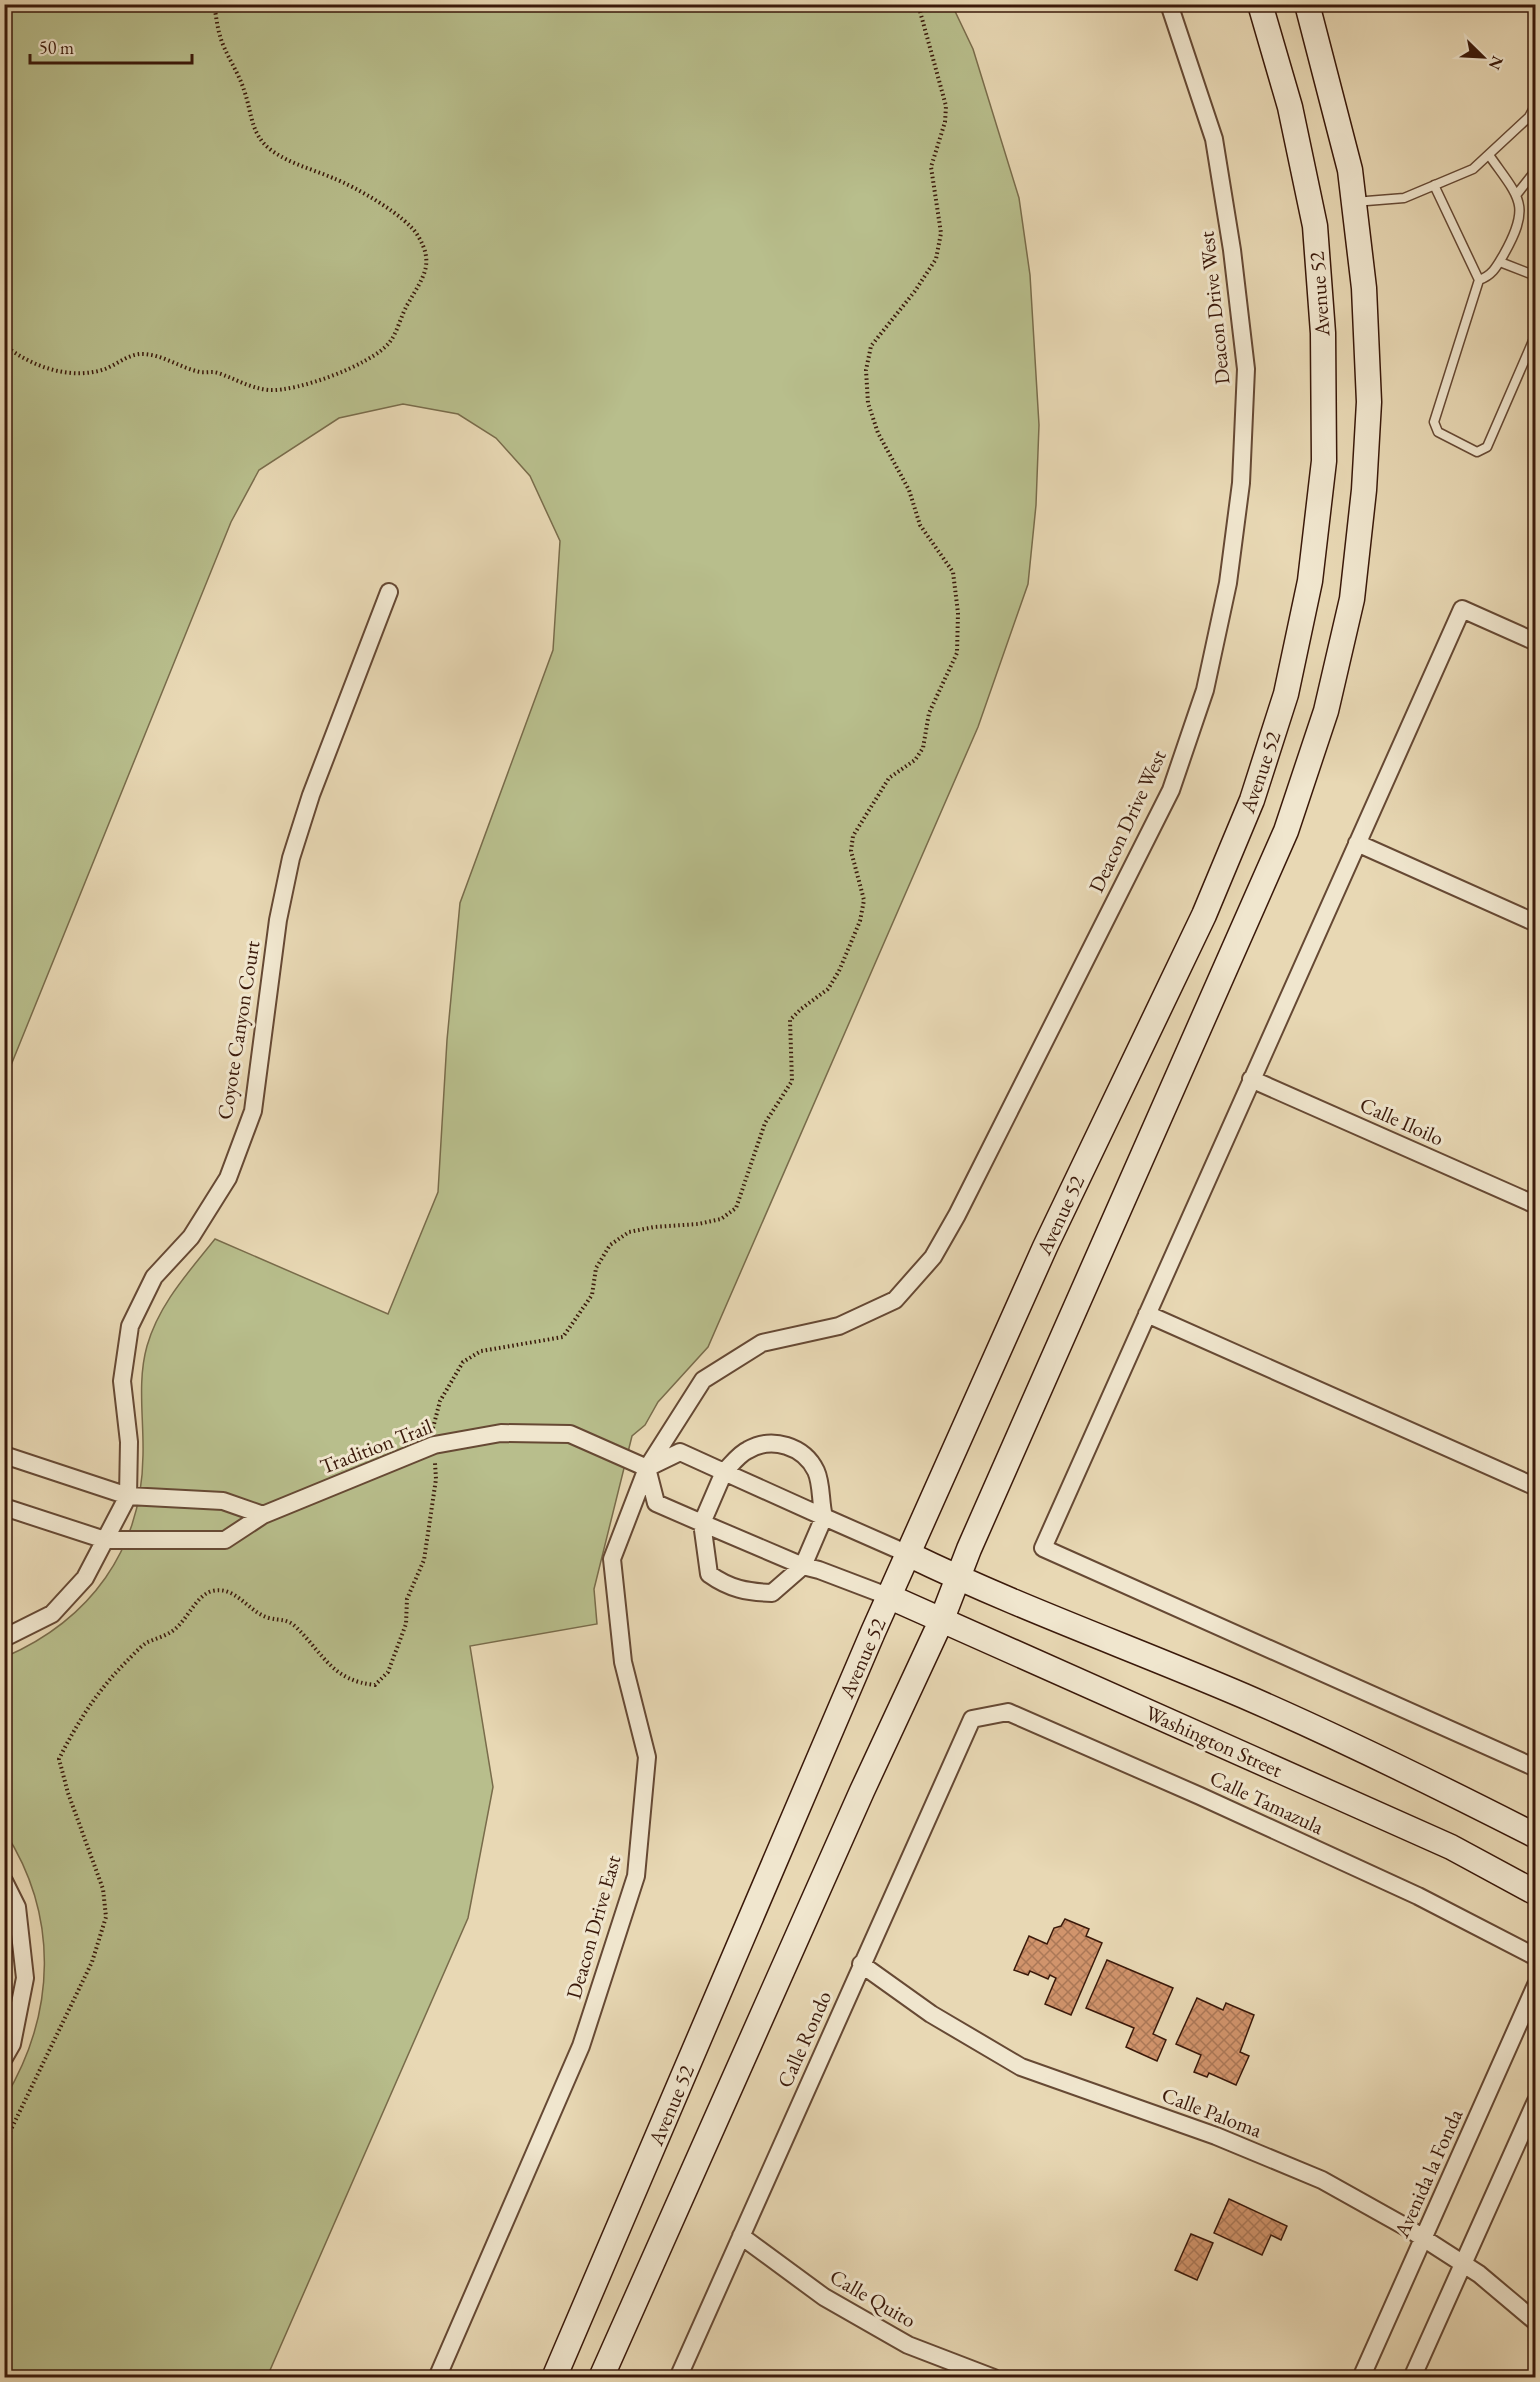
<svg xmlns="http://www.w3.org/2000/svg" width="1540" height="2382" font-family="'EB Garamond',serif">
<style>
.green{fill:#b8be8c;stroke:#796c4b;stroke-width:1.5}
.building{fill:url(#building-cross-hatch);stroke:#3a190a;stroke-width:1.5}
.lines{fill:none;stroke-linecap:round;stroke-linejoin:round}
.service-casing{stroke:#664934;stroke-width:11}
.minor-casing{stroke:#664934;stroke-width:20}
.secondary-casing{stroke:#3a190a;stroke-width:27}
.path{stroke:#3a190a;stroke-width:4;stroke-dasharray:1.5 3;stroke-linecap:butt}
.service{stroke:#f0e6ce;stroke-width:8}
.minor{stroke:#f0e6ce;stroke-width:16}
.secondary{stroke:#f0e6ce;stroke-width:24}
.labels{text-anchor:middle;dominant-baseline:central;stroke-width:6;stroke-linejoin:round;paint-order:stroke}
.street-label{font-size:21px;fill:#3a190a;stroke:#f0e6ce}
</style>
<defs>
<pattern id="building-cross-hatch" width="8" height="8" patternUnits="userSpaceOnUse" patternTransform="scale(1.5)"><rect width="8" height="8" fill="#d1946c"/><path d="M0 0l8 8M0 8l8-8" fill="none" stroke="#ab7857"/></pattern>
</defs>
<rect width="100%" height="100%" fill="#e8d8b4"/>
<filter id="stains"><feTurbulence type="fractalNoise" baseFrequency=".00333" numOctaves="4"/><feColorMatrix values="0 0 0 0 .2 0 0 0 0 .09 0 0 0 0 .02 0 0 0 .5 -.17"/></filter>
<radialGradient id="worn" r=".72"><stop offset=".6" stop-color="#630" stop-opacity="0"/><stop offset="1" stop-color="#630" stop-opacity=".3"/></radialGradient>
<!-- green -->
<path class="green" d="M5 5H952L973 49 1019 198 1030 275 1039 425 1036 505 1028 584 978 727 708 1347 658 1402 645 1425 632 1436 594 1589 597 1624 470 1646 493 1787 468 1918 267 2377H5V2098C56 2013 59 1916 5 1832V1657C90 1620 142 1550 143 1455 144 1420 137 1381 147 1346 159 1304 188 1273 215 1239L388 1314 438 1192 447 1040 460 903 553 650 560 541 530 476 496 438 458 414 403 404 339 418 259 470 231 522 5 1080Z"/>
<!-- building -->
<path class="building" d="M1065 1919 1089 1929 1086 1936 1102 1943 1071 2015 1045 2004 1056 1978 1050 1975 1048 1979 1030 1971 1028 1975 1014 1970 1029 1936 1047 1944 1054 1928 1061 1926Z
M1107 1960 1173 1988 1153 2034 1166 2040 1157 2061 1126 2047 1134 2028 1086 2008Z
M1197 1998 1223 2010 1226 2003 1254 2015 1240 2052 1249 2056 1236 2085 1209 2073 1207 2077 1194 2072 1201 2055 1176 2044Z
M1229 2199 1287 2226 1281 2240 1271 2235 1262 2255 1214 2233Z
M1191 2234 1213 2243 1197 2280 1175 2270Z
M1531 2367 1536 2369V2378H1524Z"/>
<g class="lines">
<defs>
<path id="service" d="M1434 185 1479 280C1493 275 1497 266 1504 254 1532 204 1519 198 1489 155
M1517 194 1536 170
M1354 202 1404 198 1473 169 1529 117 1536 104
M1500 262 1536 276
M1479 280 1434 422 1438 432 1477 452 1487 447 1536 334"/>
<path id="minor" d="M1536 642 1462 609 1043 1548 1536 1768
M1357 843 1536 923
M1251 1079 1536 1205
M1147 1314 1536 1487
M4 1455 128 1496 223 1501 263 1515
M647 1468 656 1503 702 1523 709 1574C730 1589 747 1592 772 1593L803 1566 819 1570 890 1597
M724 1472 824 1517 803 1566 702 1523Z
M4 1507 105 1540H225L263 1515 434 1445 501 1433 570 1434 647 1468 680 1452 724 1472C731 1465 739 1454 748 1450 772 1436 804 1446 816 1471 822 1484 820 1502 824 1517L908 1554
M4 1638 52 1614 85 1578 128 1496 129 1442 122 1381 130 1326 154 1277 191 1237 228 1178 253 1111 278 920 291 858 311 795 389 592
M4 1881 17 1907 25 1978 12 2044 4 2058
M861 1964 931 2014 1021 2067 1216 2136 1322 2180 1406 2227 1479 2274 1536 2322
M741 2236 824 2297 908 2345 994 2378
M437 2378 581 2046 636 1876 647 1757 623 1662 612 1559 647 1468 703 1380 762 1343 839 1326 895 1300 933 1257 957 1215 1171 790 1205 690 1228 583 1241 483 1246 369 1232 250 1214 139 1169 4
M678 2378 972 1719 1008 1712 1200 1796 1418 1896 1536 1957
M1361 2378 1536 1985
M1412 2378 1536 2101"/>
<path id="secondary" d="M908 1554C1017 1607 1132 1648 1244 1696 1343 1739 1440 1787 1536 1836
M890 1597 1451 1847 1536 1893
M554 2378 873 1632 1045 1247 1204 915 1252 800 1286 694 1310 581 1324 461 1323 333 1315 226 1290 107 1260 4
M601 2378 862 1791 942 1619 969 1549 1286 831 1326 711 1352 599 1364 490 1369 402 1364 288 1350 170 1307 4"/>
</defs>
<!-- service casing -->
<use href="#service" class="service-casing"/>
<!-- minor casing -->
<use href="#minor" class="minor-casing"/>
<!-- secondary casing -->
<use href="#secondary" class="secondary-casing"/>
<!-- path -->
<path class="path" d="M4 345C31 366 68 380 102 370 116 366 128 353 144 354 163 355 181 368 200 372 206 373 212 371 218 373 236 379 249 388 269 390 297 392 371 365 389 343 398 332 401 314 409 302 423 277 435 264 418 236 407 216 354 186 333 178 312 169 290 164 271 150 250 134 252 112 244 90 238 71 225 54 220 36 217 26 216 15 214 4
M433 1428 440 1401 463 1362 481 1351 563 1337 592 1295 596 1268 610 1245 629 1232 654 1227 698 1224 721 1219 736 1208 765 1123 792 1081 790 1020 801 1009 828 989 839 971 860 921 864 900 851 851 853 836 889 778 915 760 923 748 929 713 957 653 958 613 953 572 920 525 909 490 878 433 868 403 866 370 871 346 915 291 936 259 941 233 931 167 945 122 946 106 918 4
M4 2144 92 1962 106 1917 103 1889 68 1793 59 1759C77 1723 97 1691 126 1662 132 1656 139 1648 146 1643 154 1639 163 1637 171 1632 187 1622 195 1596 212 1591 236 1585 249 1613 269 1618 281 1621 287 1618 297 1628 324 1655 333 1681 375 1685L388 1672 406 1624 407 1599 424 1560 436 1479 435 1463"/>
<!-- service -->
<use href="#service" class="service"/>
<!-- minor -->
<use href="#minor" class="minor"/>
<!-- secondary -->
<use href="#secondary" class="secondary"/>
</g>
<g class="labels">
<!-- street labels -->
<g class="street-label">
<text transform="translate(1319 294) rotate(-94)">Avenue 52</text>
<text transform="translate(1214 308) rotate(-96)">Deacon Drive West</text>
<text transform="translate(1260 772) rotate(-71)">Avenue 52</text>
<text transform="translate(1127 821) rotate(-65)">Deacon Drive West</text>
<text transform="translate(238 1030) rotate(-81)">Coyote Canyon Court</text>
<text transform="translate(1402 1121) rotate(24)">Calle Iloilo</text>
<text transform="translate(1060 1215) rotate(-65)">Avenue 52</text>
<text transform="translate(376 1446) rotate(-21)">Tradition Trail</text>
<text transform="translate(862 1658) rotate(-66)">Avenue 52</text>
<text transform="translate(1214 1741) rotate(24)">Washington Street</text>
<text transform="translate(1267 1802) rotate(25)">Calle Tamazula</text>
<text transform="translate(593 1927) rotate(-74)">Deacon Drive East</text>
<text transform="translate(804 2039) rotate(-66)">Calle Rondo</text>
<text transform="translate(671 2105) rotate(-67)">Avenue 52</text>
<text transform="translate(1212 2112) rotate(21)">Calle Paloma</text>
<text transform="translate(1428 2173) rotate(-66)">Avenida la Fonda</text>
<text transform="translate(873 2298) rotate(30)">Calle Quito</text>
</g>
</g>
<!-- margin -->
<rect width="1540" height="2382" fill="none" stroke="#e8d8b4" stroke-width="24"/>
<rect x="6" y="6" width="1528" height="2370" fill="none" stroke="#3a190a" stroke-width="3"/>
<rect x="12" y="12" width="1516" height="2358" fill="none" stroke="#3a190a" stroke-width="1.5"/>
<!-- north arrow -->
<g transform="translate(1483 57) rotate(114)" stroke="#f0e6ce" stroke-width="4.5" paint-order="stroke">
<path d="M0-4.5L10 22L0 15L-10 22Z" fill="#3a190a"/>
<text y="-9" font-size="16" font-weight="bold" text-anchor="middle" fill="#3a190a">N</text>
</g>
<!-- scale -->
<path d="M30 54v9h162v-9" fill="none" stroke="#3a190a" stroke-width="3"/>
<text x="39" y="54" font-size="18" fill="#3a190a" stroke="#f0e6ce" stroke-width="4.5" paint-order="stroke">50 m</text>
<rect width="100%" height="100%" filter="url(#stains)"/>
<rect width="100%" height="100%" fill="url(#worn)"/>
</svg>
